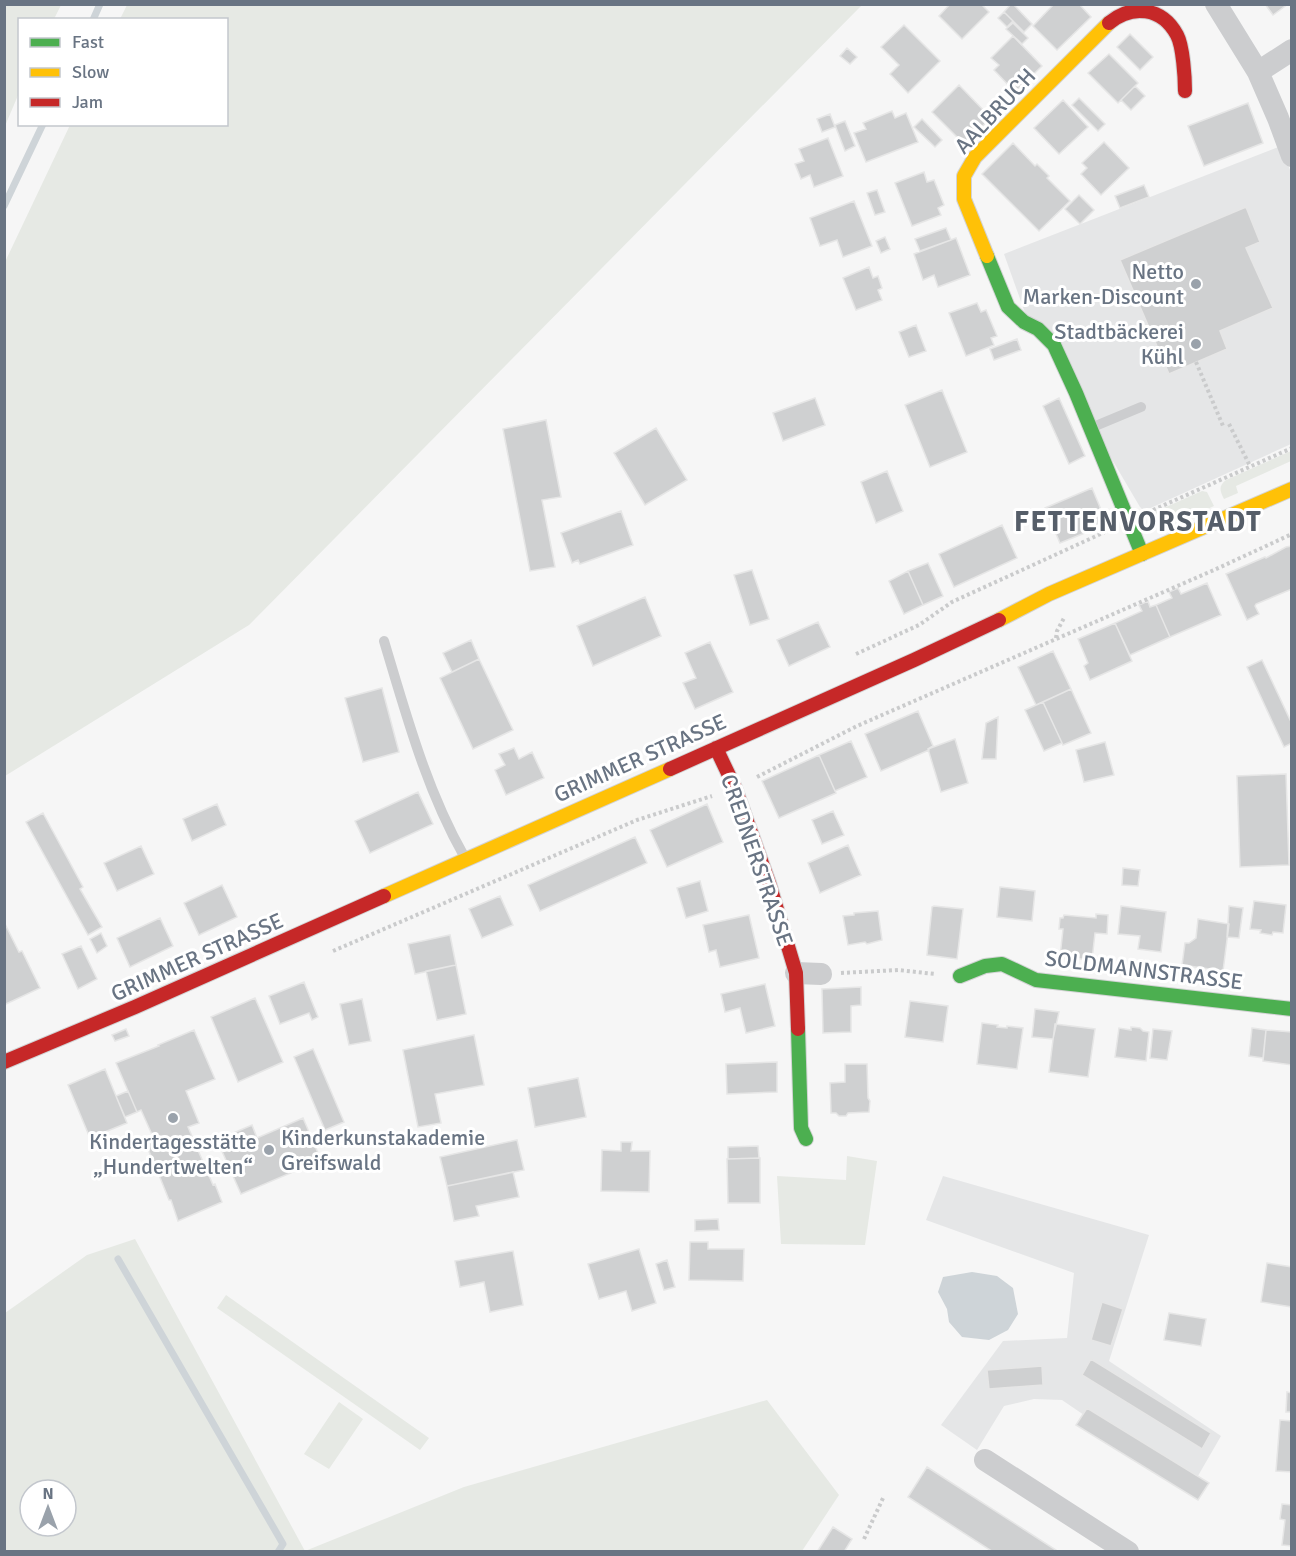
<svg xmlns="http://www.w3.org/2000/svg" width="1296" height="1556" font-family="Signika,sans-serif">
<style>
.built{fill:#e5e6e7}
.green{fill:#e6e9e4;fill-rule:evenodd}
.water{fill:#ced4d8}
.lines{fill:none;stroke-linecap:round;stroke-linejoin:round}
.stream{stroke:#ced4d8;stroke-width:7}
.building{fill:#cfd0d1;stroke:#e6e6e6;stroke-width:1.5}
.fast-casing{stroke:#d2d3d4;stroke-width:16}
.slow-casing{stroke:#d2d3d4;stroke-width:16}
.jam-casing{stroke:#d2d3d4;stroke-width:16}
.path{stroke:#cacbcc;stroke-width:4;stroke-dasharray:3 3;stroke-linecap:butt}
.lane{stroke:#cccdcf;stroke-width:10}
.street{stroke:#cccdcf;stroke-width:22}
.fast{stroke:#4caf50;stroke-width:14}
.slow{stroke:#ffc107;stroke-width:14}
.jam{stroke:#c62828;stroke-width:14}
.poi-dot{fill:#9aa2ab;stroke:#fff;stroke-width:2}
.labels{text-anchor:middle;dominant-baseline:central;stroke-width:6;stroke-linejoin:round;paint-order:stroke}
.street-label{font-size:22px;fill:#697483;stroke:#fff}
.poi-label{font-size:22px;fill:#697483;stroke:#fff;text-anchor:end}
.district-label{font-size:28px;font-weight:bold;letter-spacing:1.5px;fill:#565e69;stroke:#fff}
</style>
<rect width="100%" height="100%" fill="#f6f6f6"/>
<!-- built -->
<path class="built" d="M1281 146 1292 175 1291 444 1144 511 1140 507 1024 310 1004 254Z
M943 1176 1149 1235 1109 1361 1221 1436 1191 1488 1062 1400 1034 1399 1004 1406 977 1450 941 1425 1003 1341 1067 1338 1074 1273 926 1220Z"/>
<!-- green -->
<path class="green" d="M5 4 61 5 54 19 20 20 19 93 5 126Z
M127 5H862L249 625 5 776V262L70 125 226 124V20L120 19Z
M1291 451V461L1236 486 1238 493 1224 499C1220 491 1218 486 1226 480Z
M1202 491 1207 492 1214 506C1193 515 1170 531 1148 515Z
M847 1156 877 1161 865 1245 781 1244 777 1176 846 1180Z
M135 1239 305 1551 464 1487 767 1400 839 1495 802 1551H5V1313L87 1255ZM30 1490H66V1526H30Z
M226 1295 429 1438 420 1450 217 1308Z
M339 1402 363 1419 329 1469 304 1454Z"/>
<!-- water -->
<path class="water" d="M972 1272 997 1276 1013 1288 1018 1314 1008 1330 989 1340 962 1337 949 1322 947 1309 938 1292 943 1277Z"/>
<g class="lines">
<!-- stream -->
<path class="stream" d="M93 20 100 4
M4 206 43 124
M118 1259 283 1544 278 1552"/>
</g>
<!-- building -->
<path class="building" d="M950 4H981L989 12 962 39 939 16Z
M1011 4H1013L1032 24 1024 32 1004 12Z
M1054 4H1079L1091 17 1057 50 1033 26Z
M1265 4H1288L1273 15Z
M1004 12 1013 21 1007 27 998 18Z
M1013 23 1028 38 1022 44 1006 29Z
M904 25 940 61 908 93 890 74 899 65 881 47Z
M1130 34 1153 57 1140 70 1117 47Z
M1013 36 1042 66 1015 92 994 70 999 65 991 58Z
M847 48 857 57 850 64 840 56Z
M1109 54 1138 83 1118 103 1088 73Z
M959 85 991 118 964 144 932 112Z
M1135 86 1145 96 1131 110 1121 100Z
M1079 98 1105 124 1098 131 1072 105Z
M1063 100 1088 127 1059 154 1034 128Z
M1248 103 1263 143 1204 166 1188 126Z
M892 111 895 118 906 113 918 142 866 162 854 133 866 129 863 123Z
M830 114 835 127 822 132 817 119Z
M922 119 942 140 935 147 914 127Z
M845 121 855 146 845 151 835 125Z
M828 138 843 176 814 187 810 175 801 179 795 164 804 161 799 149Z
M1104 142 1129 168 1101 195 1081 174 1087 168 1082 163Z
M1013 143 1035 166 1037 164 1049 176 1047 178 1070 201 1039 231 982 174Z
M924 172 927 182 934 180 944 205 938 208 941 215 912 226 895 183Z
M1144 185 1149 197 1120 208 1115 196Z
M877 190 885 212 875 215 867 193Z
M1079 195 1094 210 1080 224 1065 209Z
M854 201 872 246 843 257 837 240 820 246 810 218Z
M1246 207 1260 242 1246 248 1273 308 1220 331 1227 349 1169 374 1120 260Z
M946 228 951 240 920 251 915 239Z
M885 237 890 249 881 253 876 241Z
M956 238 970 275 938 287 934 275 923 280 914 254Z
M869 267 873 278 878 276 882 288 878 290 882 300 856 310 843 278Z
M977 303 981 312 986 310 997 336 991 338 994 345 966 356 949 313Z
M916 325 926 351 909 357 899 332Z
M1017 339 1021 350 994 360 990 349Z
M942 390 967 452 930 467 905 405Z
M815 398 825 425 783 441 773 413Z
M1059 398 1085 456 1069 464 1043 406Z
M546 420 561 497 542 500 555 567 530 571 503 429Z
M656 428 687 480 645 505 614 453Z
M887 471 903 511 876 523 861 482Z
M1092 488 1107 524 1060 543 1045 508Z
M621 511 633 545 580 564 578 560 572 563 561 533Z
M1002 525 1017 558 954 587 939 554Z
M1292 546V589L1256 604 1255 606 1259 614 1247 620 1226 574 1265 557 1266 558 1286 547Z
M928 563 943 596 923 605 908 571Z
M752 570 769 619 750 625 734 575Z
M908 571 923 605 904 614 889 581Z
M1207 583 1221 615 1170 637 1156 605 1172 598 1169 592 1178 588 1181 594Z
M645 597 661 636 593 666 577 626Z
M1148 601 1150 607 1156 605 1170 637 1130 655 1115 623 1142 611 1139 605Z
M818 622 830 647 789 666 777 640Z
M1115 623 1132 661 1090 680 1084 666 1088 663 1078 639Z
M471 640 479 659 452 672 443 653Z
M710 642 733 692 695 709 683 683 696 678 685 653Z
M1053 651 1071 689 1036 705 1018 667Z
M479 659 513 730 473 749 440 678Z
M1262 660 1292 724V743L1284 747 1247 667Z
M382 688 399 752 363 762 345 698Z
M1071 689 1091 733 1063 745 1043 702Z
M1043 702 1062 743 1044 751 1025 710Z
M918 711 933 746 928 749 929 750 881 771 865 734Z
M998 717 996 759H982L986 723Z
M955 739 968 783 941 792 928 749Z
M851 741 867 777 835 791 819 755Z
M1105 742 1114 775 1084 782 1076 750Z
M514 748 519 759 532 752 544 778 506 795 495 770 505 765 499 754Z
M819 755 836 793 779 818 762 781Z
M1286 774 1289 865 1240 867 1237 776Z
M418 792 433 824 370 853 355 821Z
M217 804 226 825 192 841 183 819Z
M707 804 723 842 667 867 650 830Z
M833 811 844 835 822 844 812 820Z
M43 813 83 887 80 889 102 927 88 935 26 822Z
M635 837 647 863 540 911 528 885Z
M848 845 861 875 820 893 808 863Z
M141 846 154 874 117 891 104 863Z
M1123 868 1140 870 1138 886 1122 885Z
M700 881 708 911 686 918 677 888Z
M222 885 237 917 199 935 184 903Z
M1000 887 1035 891 1032 921 997 917Z
M500 896 513 925 482 938 469 909Z
M1254 901 1286 905 1283 933 1273 932 1272 935 1260 933 1261 930 1250 929Z
M934 906 963 909 957 959 927 955 932 907Z
M1121 906 1166 912 1161 952 1138 949 1140 936 1118 934Z
M1229 906 1243 908 1239 938 1227 937Z
M878 911 882 940 867 944 865 942 848 945 843 916 854 915V913Z
M1096 914 1108 915 1107 934 1095 933 1092 960 1060 957 1063 929H1059L1060 918H1063L1064 915 1096 918Z
M749 915 759 958 720 967 716 950 709 952 703 925Z
M160 918 173 946 130 967 117 938Z
M1198 919 1229 924 1223 971 1182 965 1185 943H1189L1196 938Z
M4 922 19 952 22 951 40 988 6 1004 4 1001Z
M101 933 107 946 97 953 90 939Z
M450 935 456 965 415 974 408 944Z
M81 946 97 979 78 989 62 954Z
M456 965 466 1014 437 1020 426 971Z
M304 982 318 1017 312 1020 309 1013 280 1024 269 996Z
M765 984 775 1026 746 1033 740 1008 725 1012 721 994Z
M861 987V1005L851 1006V1032L823 1033 822 989Z
M255 998 283 1062 238 1082 211 1017Z
M362 999 371 1041 349 1045 340 1004Z
M910 1001 948 1006 943 1042 905 1037Z
M1035 1009 1059 1012 1053 1039 1032 1037Z
M982 1023 998 1025 997 1027 1007 1028V1026L1023 1028 1017 1069 977 1064Z
M1055 1024 1095 1029 1088 1077 1049 1072Z
M1131 1027 1140 1028 1143 1031 1149 1032 1146 1061 1115 1057 1119 1028 1131 1030Z
M1252 1028 1266 1030 1263 1058 1249 1056Z
M126 1029 129 1036 115 1041 112 1035Z
M1153 1029 1172 1031 1167 1060 1150 1058Z
M194 1030 215 1079 186 1091 199 1123 188 1127 213 1185 215 1184 222 1202 178 1221 171 1200H169L159 1175H160L145 1143 154 1139 141 1110 137 1112 116 1063 159 1046 158 1045Z
M1266 1030 1292 1032V1065L1263 1061Z
M474 1035 484 1085 435 1094 441 1123 418 1127 403 1050Z
M313 1049 344 1122 325 1130 294 1057Z
M777 1062V1092L727 1094 726 1064Z
M845 1064H867L868 1098 870 1101 869 1112 848 1113 846 1116H839L836 1113H831L830 1083 845 1082Z
M105 1069 127 1123 90 1138 68 1085Z
M578 1078 586 1117 535 1127 528 1088Z
M128 1091 137 1112 125 1117 116 1096Z
M303 1118 321 1160 241 1194 217 1140 252 1125 257 1138Z
M517 1140 524 1170 447 1186 440 1157Z
M621 1142H632L631 1151H650L649 1192 601 1191 602 1150 621 1151Z
M758 1146 759 1158 728 1159V1147Z
M760 1158V1203H728L727 1159Z
M513 1172 519 1197 476 1206 479 1216 454 1221 447 1186Z
M718 1219 719 1230 695 1231V1220Z
M690 1242H708V1249H744L743 1281 689 1280Z
M639 1249 656 1303 632 1311 626 1291 599 1299 588 1264Z
M513 1251 523 1305 490 1312 484 1282 460 1287 455 1261Z
M667 1260 675 1287 664 1290 656 1264Z
M1267 1263 1292 1267V1307L1261 1302Z
M1102 1302 1123 1309 1111 1346 1091 1340Z
M1169 1313 1206 1319 1201 1346 1164 1340Z
M1091 1359 1211 1433 1202 1449 1082 1375Z
M1042 1366 1043 1385 989 1389 987 1370Z
M1287 1392 1292 1393V1412H1286Z
M1087 1408 1209 1483 1198 1500 1076 1425Z
M1280 1420 1292 1421V1472L1276 1471Z
M927 1467 1059 1552H993L908 1497Z
M1282 1504 1292 1505V1546L1282 1545 1285 1520 1280 1519Z
M833 1527 852 1539 844 1552H817Z"/>
<g class="lines">
<defs>
<path id="fast" d="M987 256 1008 307 1024 322 1038 329 1054 345 1076 393 1142 554
M960 976 985 966 1002 964 1036 980 1292 1009
M798 1029 801 1128 806 1139"/>
<path id="slow" d="M987 256 964 199V176L975 157 1109 23
M999 620 1049 594 1292 489
M384 896 670 769"/>
<path id="jam" d="M1109 23C1132 4 1162 7 1177 35 1183 46 1185 78 1185 91
M716 748 735 788 769 883 796 973 798 1029
M670 769 914 660 999 620
M4 1062 135 1007 384 896"/>
</defs>
<!-- fast casing -->
<use href="#fast" class="fast-casing"/>
<!-- slow casing -->
<use href="#slow" class="slow-casing"/>
<!-- jam casing -->
<use href="#jam" class="jam-casing"/>
<!-- path -->
<path class="path" d="M1196 362 1223 426
M1229 424 1250 466
M1153 510 1292 448
M1056 638 1057 631 1064 618
M856 654 919 625 952 602 1105 532
M757 777 857 726 1214 570 1292 534
M333 951 637 820 712 796
M841 973 898 970 935 974
M864 1539 884 1496"/>
<!-- lane -->
<path class="lane" d="M1093 427 1141 407
M384 641C406 714 426 789 464 856"/>
<!-- street -->
<path class="street" d="M1216 4 1258 72 1278 118 1292 156
M1258 72 1292 50
M796 973 821 974
M985 1460 1128 1552"/>
<!-- fast -->
<use href="#fast" class="fast"/>
<!-- slow -->
<use href="#slow" class="slow"/>
<!-- jam -->
<use href="#jam" class="jam"/>
</g>
<!-- markers -->
<g class="poi-dot">
<circle cx="1196" cy="284" r="6"/>
<circle cx="1196" cy="344" r="6"/>
<circle cx="173" cy="1118" r="6"/>
<circle cx="269" cy="1150" r="6"/>
</g>
<g class="labels">
<!-- street labels -->
<g class="street-label">
<text transform="translate(995 111) rotate(-47)">AALBRUCH</text>
<text transform="translate(640 758) rotate(-24)">GRIMMER STRASSE</text>
<text transform="translate(757 860) rotate(71)">CREDNERSTRASSE</text>
<text transform="translate(197 957) rotate(-24)">GRIMMER STRASSE</text>
<text transform="translate(1144 970) rotate(7)">SOLDMANNSTRASSE</text>
</g>
<!-- poi labels -->
<g class="poi-label">
<text x="1184" y="271">Netto<tspan x="1184" dy="25">Marken-Discount</tspan></text>
<text x="1184" y="331">Stadtbäckerei<tspan x="1184" dy="25">Kühl</tspan></text>
<text x="281" y="1137" text-anchor="start">Kinderkunstakademie<tspan x="281" dy="25">Greifswald</tspan></text>
<text x="173" y="1141" text-anchor="middle">Kindertagesstätte<tspan x="173" dy="25">„Hundertwelten“</tspan></text>
</g>
<!-- district labels -->
<g class="district-label">
<text x="1138" y="522">FETTENVORSTADT</text>
</g>
</g>
<!-- border -->
<rect width="1296" height="1556" fill="none" stroke="#697483" stroke-width="12"/>
<!-- legend -->
<rect x="18" y="18" width="210" height="108" fill="#ffffff" stroke="#c3c7cd" stroke-width="1.5"/>
<rect x="30" y="38" width="30" height="9" fill="#4caf50" stroke="#c3c7cd" stroke-width="1.5"/>
<text x="72" y="48" font-size="18" fill="#697483">Fast</text>
<rect x="30" y="68" width="30" height="9" fill="#ffc107" stroke="#c3c7cd" stroke-width="1.5"/>
<text x="72" y="78" font-size="18" fill="#697483">Slow</text>
<rect x="30" y="98" width="30" height="9" fill="#c62828" stroke="#c3c7cd" stroke-width="1.5"/>
<text x="72" y="108" font-size="18" fill="#697483">Jam</text>
<!-- north arrow -->
<g transform="translate(48 1508)"><circle r="28" fill="#ffffff" stroke="#c3c7cd" stroke-width="1.5"/>
<path d="M0-4.5L10 22L0 15L-10 22Z" fill="#9aa2ab"/>
<text y="-9" font-size="16" font-weight="bold" text-anchor="middle" fill="#697483">N</text>
</g>
</svg>
